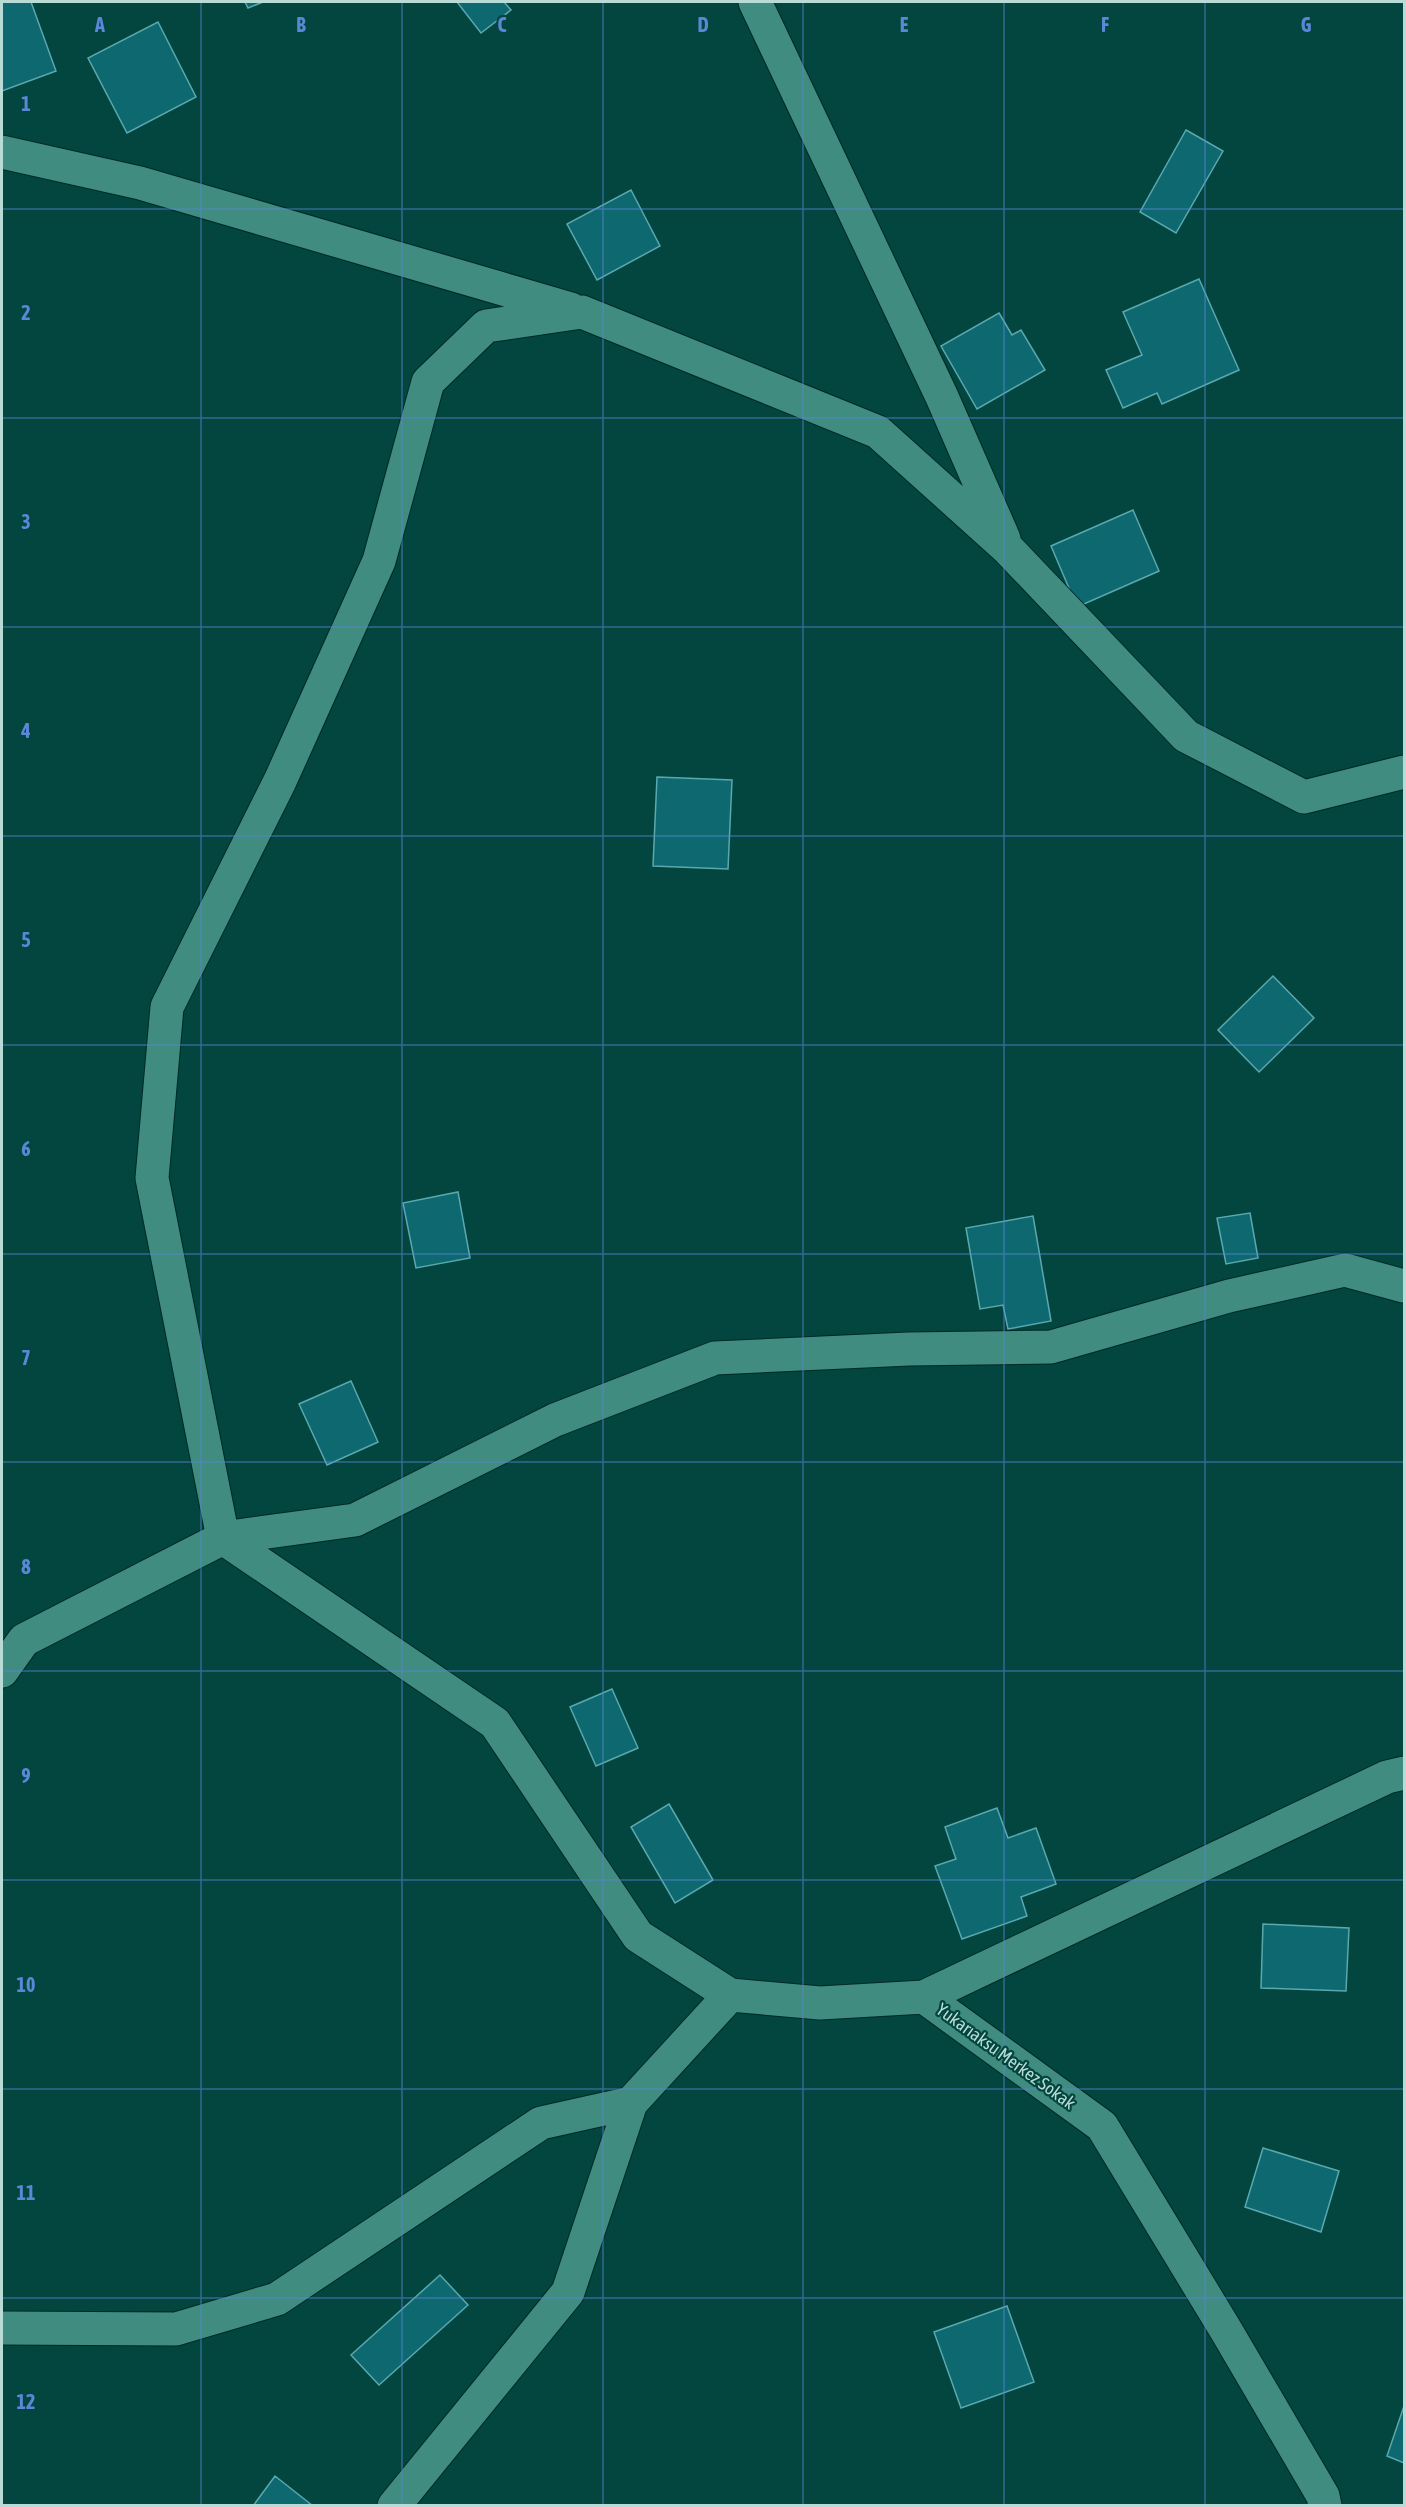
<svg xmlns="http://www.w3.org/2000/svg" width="1406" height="2507" font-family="'Asap Condensed',sans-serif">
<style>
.building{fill:#0d686f;stroke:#5ba8af;stroke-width:1.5}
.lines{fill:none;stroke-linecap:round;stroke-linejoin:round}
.minor-casing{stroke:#002a25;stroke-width:35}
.minor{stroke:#408c81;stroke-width:33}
.grid{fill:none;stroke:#5b87d7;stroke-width:1.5;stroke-opacity:0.55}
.labels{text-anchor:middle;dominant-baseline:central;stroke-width:4.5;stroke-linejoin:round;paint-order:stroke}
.street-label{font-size:18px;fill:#b8dcd5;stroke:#02463f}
.grid-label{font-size:20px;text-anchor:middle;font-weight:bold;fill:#5b87d7;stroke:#02463f;stroke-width:4.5;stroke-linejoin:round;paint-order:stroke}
</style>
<rect width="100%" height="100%" fill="#02463f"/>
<!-- building -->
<path class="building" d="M2 2H31L56 71 2 91Z
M245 2H263L248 8Z
M457 2H504L511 10 481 33Z
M158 22 196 97 127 133 88 58Z
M1186 130 1223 151 1176 233 1140 212Z
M631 190 660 246 597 280 567 224Z
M1199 279 1239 370 1162 404 1157 393 1123 408 1106 370 1142 355 1123 312Z
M999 313 1012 335 1021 330 1045 370 977 409 941 346Z
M1133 510 1159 571 1077 607 1051 546Z
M657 777 732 780 728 869 653 866Z
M1273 976 1314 1018 1259 1072 1218 1030Z
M458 1192 470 1258 416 1268 403 1203Z
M1250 1213 1258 1258 1226 1264 1217 1218Z
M1033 1216 1051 1321 1008 1329 1003 1305 980 1309 966 1228Z
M351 1381 378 1442 327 1465 299 1404Z
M612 1689 638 1748 596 1766 570 1707Z
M669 1804 713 1880 675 1903 631 1827Z
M997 1808 1008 1838 1036 1828 1056 1884 1021 1897 1027 1916 962 1939 935 1866 956 1859 945 1827Z
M1263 1924 1349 1928 1346 1991 1261 1988Z
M1263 2148 1339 2171 1321 2232 1245 2207Z
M440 2275 468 2305 379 2385 351 2355Z
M1007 2306 1034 2382 961 2408 934 2332Z
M1404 2406V2463L1387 2456Z
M275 2476 313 2506H253Z"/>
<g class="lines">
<defs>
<path id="minor" d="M755 2 942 397 1004 539
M2 152 140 183 571 309
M2 1671 24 1640 223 1538 355 1520 555 1420 715 1358 909 1349 1051 1347 1229 1296 1345 1270 1404 1286
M924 1997 820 2003 730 1995 638 1936 495 1723 223 1538 152 1178 167 1007 280 781 379 561 428 382 486 326 582 312 878 432 1008 549 1186 736 1304 797 1404 772
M2 2328 176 2329 277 2299 541 2123 631 2103
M394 2506 568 2292 631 2103 730 1995
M1325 2506 1323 2496 1227 2332 1102 2126 924 1997 1387 1777 1404 1773"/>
</defs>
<!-- minor casing -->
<use href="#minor" class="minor-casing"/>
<!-- minor -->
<use href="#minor" class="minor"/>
</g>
<!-- grid -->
<path class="grid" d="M201 2V2506M402 2V2506M603 2V2506M803 2V2506M1004 2V2506M1205 2V2506M2 209H1404M2 418H1404M2 627H1404M2 836H1404M2 1045H1404M2 1254H1404M2 1462H1404M2 1671H1404M2 1880H1404M2 2089H1404M2 2298H1404"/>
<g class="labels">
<!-- street labels -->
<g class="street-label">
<text transform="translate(1006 2056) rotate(36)">Yukarıaksu Merkez Sokak</text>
</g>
</g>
<g class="grid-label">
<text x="100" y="32">A</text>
<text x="301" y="32">B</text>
<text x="502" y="32">C</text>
<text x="703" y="32">D</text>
<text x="904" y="32">E</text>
<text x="1105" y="32">F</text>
<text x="1306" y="32">G</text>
<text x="26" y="111">1</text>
<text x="26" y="320">2</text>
<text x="26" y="529">3</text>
<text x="26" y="738">4</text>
<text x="26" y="947">5</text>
<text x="26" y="1156">6</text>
<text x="26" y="1365">7</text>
<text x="26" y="1574">8</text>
<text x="26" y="1783">9</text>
<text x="26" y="1992">10</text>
<text x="26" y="2200">11</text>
<text x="26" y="2409">12</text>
</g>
<!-- border -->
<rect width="1406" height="2507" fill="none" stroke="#b8dcd5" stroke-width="6"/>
</svg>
